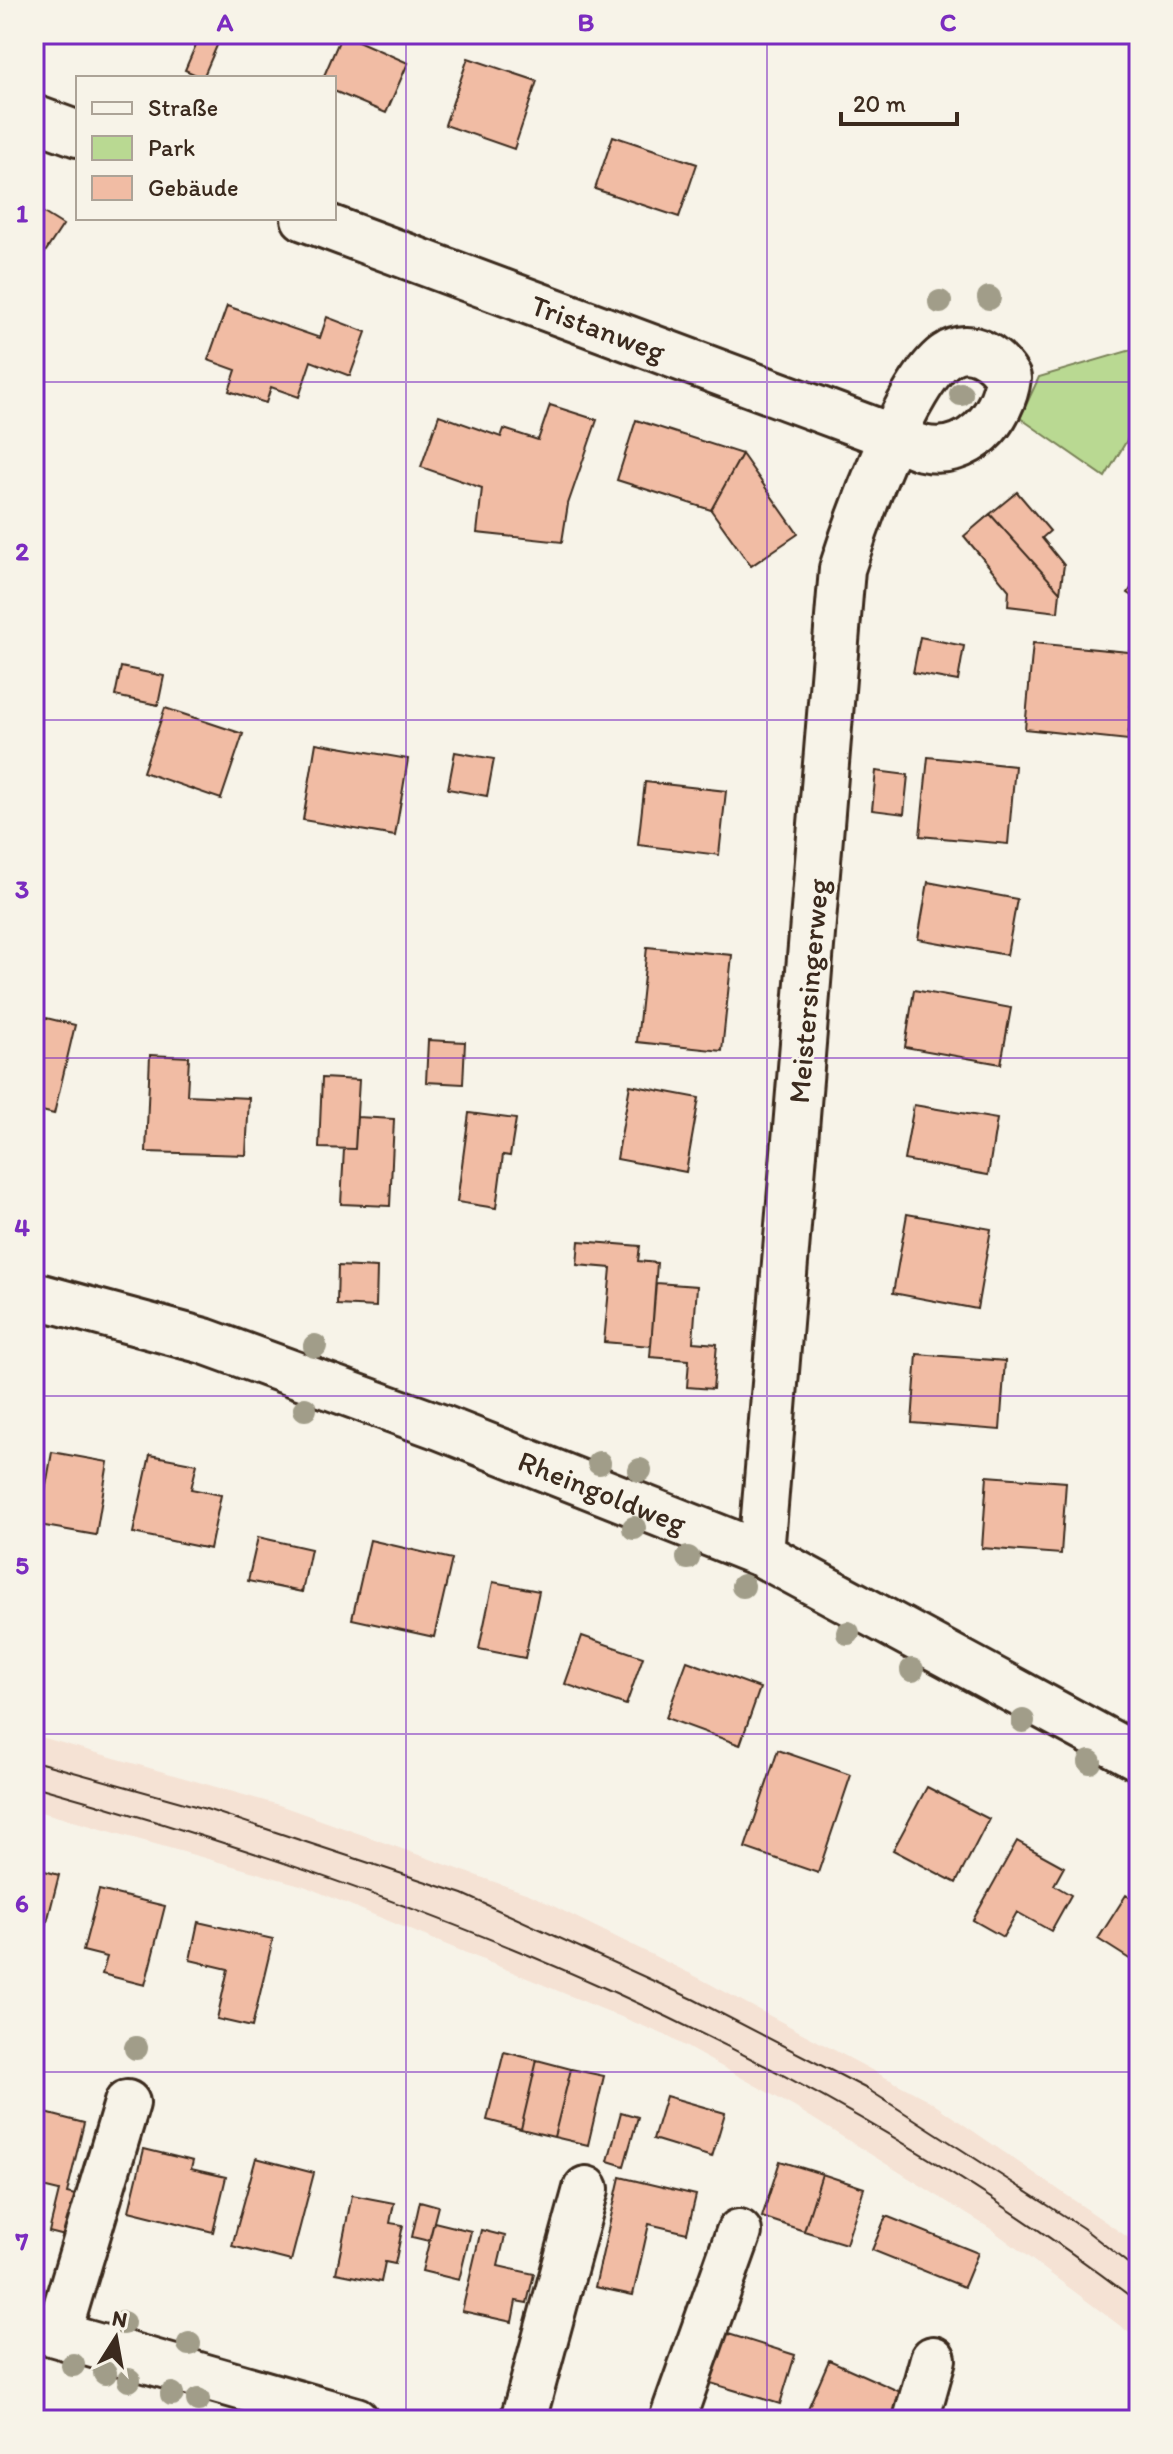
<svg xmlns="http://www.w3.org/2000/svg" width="1173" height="2454" font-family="Itim,sans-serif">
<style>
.built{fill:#f5e2d4}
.green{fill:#b9d992;stroke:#7a8258;stroke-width:2}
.building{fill:#f1bca4;stroke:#3b2a1e;stroke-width:2}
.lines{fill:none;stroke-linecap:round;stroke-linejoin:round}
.minor-casing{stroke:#3b2a1e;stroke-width:50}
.major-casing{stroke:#3b2a1e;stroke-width:50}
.minor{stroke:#f7f3e8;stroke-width:44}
.major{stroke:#f7f3e8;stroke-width:44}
.tram{stroke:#3b2a1e;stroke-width:2}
.tree{fill:#a19d89}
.grid{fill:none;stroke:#7b2cbf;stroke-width:2;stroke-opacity:0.55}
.labels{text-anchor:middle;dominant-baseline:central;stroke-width:6;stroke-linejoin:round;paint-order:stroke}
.street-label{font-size:30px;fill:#3b2a1e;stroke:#f7f3e8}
.neatline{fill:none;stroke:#7b2cbf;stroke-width:3}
.grid-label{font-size:26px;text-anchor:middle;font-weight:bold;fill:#7b2cbf}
</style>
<rect width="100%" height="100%" fill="#f7f3e8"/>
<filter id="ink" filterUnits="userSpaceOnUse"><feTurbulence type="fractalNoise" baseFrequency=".0125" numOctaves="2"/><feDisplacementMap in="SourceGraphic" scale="16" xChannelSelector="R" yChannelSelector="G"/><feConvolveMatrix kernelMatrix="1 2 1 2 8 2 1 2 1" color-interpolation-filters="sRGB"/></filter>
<g filter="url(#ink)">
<!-- built -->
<path class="built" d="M34 1735 279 1805 531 1895 697 1977 928 2100 1139 2245V2340L991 2229 796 2108 665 2035 304 1886 34 1810Z"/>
<!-- green -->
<path class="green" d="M1139 342V420L1105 477 1020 418 1039 377 1135 349Z"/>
<!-- building -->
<path class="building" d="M184 34H222L203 78 185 70 198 40Z
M342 34 408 63 386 113 334 91V78H323Z
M468 58 537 81 514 149 445 125Z
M613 136 697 164 679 217 595 189Z
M34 207 63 225 34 269Z
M227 306 320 338 327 317 366 332 350 376 311 361 299 397 271 387 266 403 229 391 236 370 208 360Z
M550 405 597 420 568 504 562 542 477 533 482 488 421 467 439 415 501 437 504 429 538 440Z
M636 420 742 454 711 510 617 480Z
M742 454 798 534 751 566 711 510Z
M1017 492 1050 531 1042 538 1064 565 1060 592 990 514Z
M990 514 1060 592 1058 612 1008 606 1009 590 964 536Z
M1139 576V600L1128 593Z
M920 637 964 646 958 681 913 673Z
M1033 643 1139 653V681L1133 680 1128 740 1025 729Z
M121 667 164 676 158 705 115 696Z
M165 708 243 734 221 799 143 772Z
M316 743 408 759 395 836 303 820Z
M455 752 494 759 487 796 448 789Z
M928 757 1015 766 1008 844 920 836Z
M876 771 908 775 904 814 872 810Z
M645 782 726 791 719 855 638 845Z
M928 882 1017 899 1007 955 918 939Z
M647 947 732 955 722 1051 637 1042Z
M914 990 1011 1008 1001 1064 905 1047Z
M34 1015 75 1025 54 1114 34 1109Z
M428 1040 465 1042 463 1084 426 1082Z
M150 1055 189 1057 187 1095 249 1098 246 1155 146 1152Z
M322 1078 359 1080 355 1149 319 1148Z
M630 1085 699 1098 686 1172 617 1159Z
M914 1105 997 1119 988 1175 904 1160Z
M469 1113 516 1119 510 1156 503 1155 496 1208 457 1202Z
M357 1117 394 1119 390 1206 341 1204 344 1149H355Z
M907 1214 991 1229 977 1309 893 1293Z
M579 1241 640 1246 638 1261 657 1263 651 1346 604 1342 611 1268 577 1265Z
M338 1266 377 1268 376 1307 337 1305Z
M656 1283 697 1286 693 1342 717 1344 713 1389 687 1387 689 1360 650 1357Z
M917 1354 1005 1361 1000 1430 912 1423Z
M52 1452 108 1462 96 1535 39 1525Z
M150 1455 197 1464 191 1489 221 1495 210 1549 133 1533Z
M987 1476 1066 1482 1061 1554 982 1548Z
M258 1537 311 1549 302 1592 248 1581Z
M370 1540 452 1559 434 1637 352 1619Z
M493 1582 539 1591 525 1658 479 1649Z
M582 1636 643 1657 626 1705 565 1684Z
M687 1661 760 1688 740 1745 666 1718Z
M778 1750 851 1775 818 1873 745 1848Z
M927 1787 989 1819 956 1883 893 1850Z
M1017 1841 1064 1867 1054 1885 1071 1895 1051 1931 1017 1912 1003 1937 973 1920Z
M34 1868 59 1875 43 1938 34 1936Z
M99 1890 165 1906 145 1985 102 1974 107 1957 83 1951Z
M1126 1895 1139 1903V1965L1098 1939Z
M198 1922 273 1939 252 2027 217 2019 228 1969 190 1960Z
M504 2052 537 2060 521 2129 487 2120Z
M537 2060 571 2069 554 2137 521 2129Z
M571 2069 604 2076 588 2145 554 2137Z
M666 2096 725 2113 712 2157 653 2139Z
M34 2110 84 2123 67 2193 79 2196 69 2237 49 2232 59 2191 34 2185Z
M621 2112 638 2117 624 2166 608 2161Z
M144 2149 193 2161 191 2169 226 2177 213 2232 129 2211Z
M256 2158 314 2173 291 2261 232 2246Z
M780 2161 822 2174 804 2231 762 2217Z
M822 2174 864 2188 846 2244 804 2231Z
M620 2177 696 2195 687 2233 649 2224 633 2295 595 2287Z
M352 2195 394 2203 390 2223 403 2225 395 2264 385 2262 381 2282 336 2273Z
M420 2201 438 2206 429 2241 412 2237Z
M886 2216 978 2253 964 2287 872 2250Z
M434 2222 471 2231 459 2280 422 2271Z
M481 2230 505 2236 498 2266 534 2274 527 2303 516 2301 512 2322 462 2311Z
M719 2331 795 2355 780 2404 704 2381Z
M829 2360 914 2398 905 2420H803Z"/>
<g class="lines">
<defs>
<g id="minor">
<path d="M34 118 78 134"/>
<path id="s1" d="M304 218 893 437C903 440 913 445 922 448 968 459 1003 418 1008 378 996 358 970 339 947 355 907 380 857 522 842 569L761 1554"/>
<path id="s2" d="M34 1295 204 1341 440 1427 761 1554 1139 1758"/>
<path d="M58 2334 127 2103"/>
<path d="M523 2420 586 2189"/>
<path d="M672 2420 739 2232"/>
<path d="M916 2420 933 2359"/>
</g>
<path id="major" d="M34 2328 356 2420"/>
</defs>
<!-- minor casing -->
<use href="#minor" class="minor-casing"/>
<!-- major casing -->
<use href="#major" class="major-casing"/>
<!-- minor -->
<use href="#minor" class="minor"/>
<!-- major -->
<use href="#major" class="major"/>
<!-- tram -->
<path class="tram" d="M34 1761 206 1809 463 1894 693 1999 869 2090 1083 2228 1139 2272
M34 1786C434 1898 807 2049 1139 2303"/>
</g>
<!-- trees -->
<g class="tree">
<circle cx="989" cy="298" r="12"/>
<circle cx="940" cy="302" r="12"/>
<circle cx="961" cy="394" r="12"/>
<circle cx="315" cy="1346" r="12"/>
<circle cx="305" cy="1409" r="12"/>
<circle cx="599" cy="1463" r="12"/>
<circle cx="640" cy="1470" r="12"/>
<circle cx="634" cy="1528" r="12"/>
<circle cx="688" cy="1558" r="12"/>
<circle cx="743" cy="1586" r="12"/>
<circle cx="848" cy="1633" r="12"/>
<circle cx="912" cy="1670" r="12"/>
<circle cx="1023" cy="1721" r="12"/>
<circle cx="1090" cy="1762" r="12"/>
<circle cx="136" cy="2048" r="12"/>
<circle cx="123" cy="2323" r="12"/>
<circle cx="189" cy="2344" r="12"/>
<circle cx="73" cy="2365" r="12"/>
<circle cx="105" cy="2373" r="12"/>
<circle cx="129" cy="2380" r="12"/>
<circle cx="172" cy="2394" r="12"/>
<circle cx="198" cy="2400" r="12"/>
</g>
</g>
<!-- grid -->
<path class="grid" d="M406 34V2420M767 34V2420M34 382H1139M34 720H1139M34 1058H1139M34 1396H1139M34 1734H1139M34 2072H1139"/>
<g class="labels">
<!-- street labels -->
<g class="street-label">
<text stroke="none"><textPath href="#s1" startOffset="314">Tristanweg</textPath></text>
<text transform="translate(808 991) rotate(-85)">Meistersingerweg</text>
<text stroke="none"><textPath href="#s2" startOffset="602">Rheingoldweg</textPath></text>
</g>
</g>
<!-- margin -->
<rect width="1173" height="2454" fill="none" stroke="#f7f3e8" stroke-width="88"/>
<!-- legend -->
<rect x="76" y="76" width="260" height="144" fill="#f7f3e8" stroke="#aca397" stroke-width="2"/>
<rect x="92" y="102" width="40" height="12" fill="#f7f3e8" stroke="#aca397" stroke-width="2"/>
<text x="148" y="116" font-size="24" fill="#3b2a1e">Straße</text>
<rect x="92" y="136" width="40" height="24" fill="#b9d992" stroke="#aca397" stroke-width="2"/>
<text x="148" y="156" font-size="24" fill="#3b2a1e">Park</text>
<rect x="92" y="176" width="40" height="24" fill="#f1bca4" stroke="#aca397" stroke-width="2"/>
<text x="148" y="196" font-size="24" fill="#3b2a1e">Gebäude</text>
<!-- north arrow -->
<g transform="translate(116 2338) rotate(11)" stroke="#f7f3e8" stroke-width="6" paint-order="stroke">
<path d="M0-6L14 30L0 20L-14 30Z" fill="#3b2a1e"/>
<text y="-12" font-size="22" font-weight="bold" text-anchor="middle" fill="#3b2a1e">N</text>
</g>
<!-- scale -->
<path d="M841 112v12h116v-12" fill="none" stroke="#3b2a1e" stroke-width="4"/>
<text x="853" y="112" font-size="24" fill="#3b2a1e" stroke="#f7f3e8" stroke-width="6" paint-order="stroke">20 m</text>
<rect x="44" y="44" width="1085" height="2366" class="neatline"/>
<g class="grid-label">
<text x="225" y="31">A</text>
<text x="586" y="31">B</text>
<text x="948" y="31">C</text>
<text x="22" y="222">1</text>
<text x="22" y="560">2</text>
<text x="22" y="898">3</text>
<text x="22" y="1236">4</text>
<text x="22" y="1574">5</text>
<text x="22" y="1912">6</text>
<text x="22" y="2250">7</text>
</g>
</svg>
